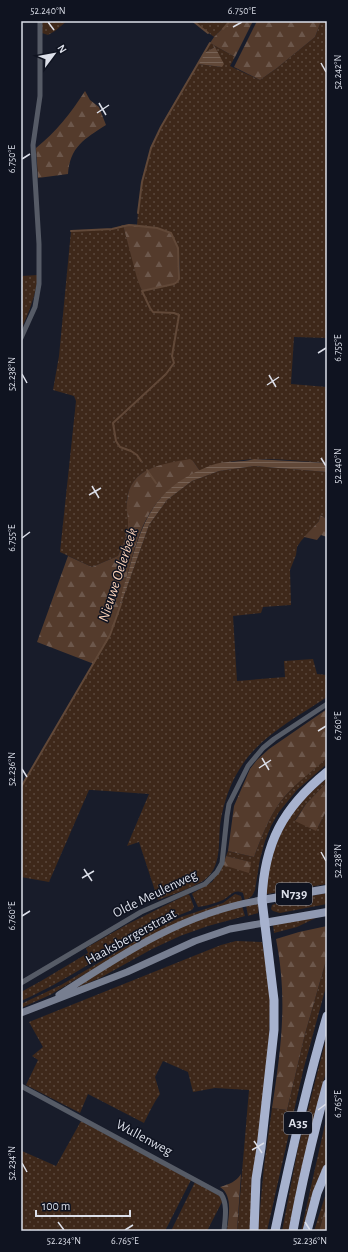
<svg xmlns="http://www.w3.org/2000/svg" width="348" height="1252" font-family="'Alegreya Sans',sans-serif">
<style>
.grass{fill:url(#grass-dots)}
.forest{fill:url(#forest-firs)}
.water{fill:url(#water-rules)}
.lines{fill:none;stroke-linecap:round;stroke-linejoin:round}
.stream{stroke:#614838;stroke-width:2}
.street{stroke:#565b66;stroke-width:5}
.secondary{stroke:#777e90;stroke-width:7}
.primary{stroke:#9099b1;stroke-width:8}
.highway{stroke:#a7b2ce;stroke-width:9}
.ticks{fill:none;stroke:#dcdfe9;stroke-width:1.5}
.labels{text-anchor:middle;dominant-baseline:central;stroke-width:3;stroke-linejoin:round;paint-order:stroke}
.shield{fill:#0f1320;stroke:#9ea2ad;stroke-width:1}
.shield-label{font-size:13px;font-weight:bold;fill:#dcdfe9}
.street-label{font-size:14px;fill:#dcdfe9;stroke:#0f1320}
.water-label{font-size:15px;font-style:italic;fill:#fad1b7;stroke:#0f1320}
.neatline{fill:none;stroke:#dcdfe9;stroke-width:1.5}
.ticks-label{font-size:10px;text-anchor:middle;fill:#dcdfe9}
</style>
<defs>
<pattern id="grass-dots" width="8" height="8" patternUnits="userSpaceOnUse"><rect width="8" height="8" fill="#3e281a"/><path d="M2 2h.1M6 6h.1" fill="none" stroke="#59473b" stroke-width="1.8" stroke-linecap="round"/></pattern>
<pattern id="forest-firs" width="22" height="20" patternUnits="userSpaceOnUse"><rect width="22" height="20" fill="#543b2c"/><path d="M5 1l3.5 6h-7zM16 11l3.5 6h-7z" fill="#6c574b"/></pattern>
<pattern id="water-rules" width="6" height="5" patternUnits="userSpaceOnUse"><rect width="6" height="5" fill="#614838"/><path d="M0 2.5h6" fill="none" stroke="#776255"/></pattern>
</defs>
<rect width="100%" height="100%" fill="#181c2a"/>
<!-- grass -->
<path class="grass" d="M42 21H67L55 31 48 35 42 33Z
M193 21H230L214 37Z
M321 21 327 22V338L294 337 291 384 327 387V463C285 460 239 453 200 471L193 461C182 463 157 465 148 470 136 475 129 486 127 499 126 508 129 517 128 526 126 537 122 546 118 556L92 567 60 552 76 401 74 396 53 390 59 356 71 231 112 229 123 225 142 291 174 284C183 279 179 258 178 248L157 228 137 225C139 198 142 172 152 147 163 118 182 91 198 64L222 67 215 47 204 53 210 43 235 57 230 66 260 80 277 68 315 37Z
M38 275C36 295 29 312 21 330V276Z
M254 466 327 472V519L320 515 319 521 301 541 297 547 296 555 290 570 291 605 263 607 261 613 233 616 237 681 285 677 284 661 313 659 317 674 327 675V697C296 718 258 737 239 770 230 784 224 802 221 819 217 839 224 867 203 881 192 888 171 895 158 900L139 842 127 846 149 794 92 790H89L49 882 21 877V787L110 635 149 525 167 500 192 481 219 471Z
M327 758V764L297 790 279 812 271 826 265 841 260 859 255 890 252 896 245 901 243 893C234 888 230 896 223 900 216 903 206 906 198 907L192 894 193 893 212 882 223 865 250 862 226 856 228 851 254 857C262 836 270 813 285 796 297 782 313 770 327 758Z
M327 778V782L306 804 295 820 318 827 327 809V884L267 894C267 862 279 829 300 803 308 794 318 786 327 778Z
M327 893V904L280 913 273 911 271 909 272 905 279 902Z
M188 894 190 896 194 907 192 910C131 933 80 975 21 1001V992L41 981 88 953 86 948 126 925Z
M235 894 241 896 242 902 220 908 100 965 50 995 21 1008V1004L61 985 152 931 181 917 223 903Z
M259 903 258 913 248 916 246 905Z
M242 906 245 916 208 926 180 936 152 949 100 978 76 988 116 960 184 924Z
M326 913 297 927 274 933 273 925Z
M236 941 262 942 269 980 270 1002 269 1039 250 1231H237L249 1090 215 1088 193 1092 188 1072 163 1061 155 1077 160 1094C153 1104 149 1113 144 1123L88 1094 80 1113 26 1085 38 1060 32 1056 43 1047 29 1022 221 945Z
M327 957V983L303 1071 267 1231H258L264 1166 272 1108 287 1110 305 1034Z
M327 1035V1068L312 1126 290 1231H282L298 1148Z
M327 1115V1164L318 1188 304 1231H301Z
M81 1121 191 1180 165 1231H21L22 1151 56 1166Z
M195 1182 218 1195 221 1197 222 1202 207 1231H171Z
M327 1190V1203L319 1231H314Z"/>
<!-- forest -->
<path class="forest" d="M230 21H253L235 57 210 43 214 37Z
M257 21H321L315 37 277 68 260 80 234 67Z
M85 91 90 100 99 107 106 125C84 139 70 147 68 174L38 178 36 148C56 132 71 113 85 91Z
M123 225C139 223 156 227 171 233L178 248 179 279 177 282 174 284 142 291 137 278Z
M190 459 193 461 200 471C155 491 142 520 130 565 126 579 122 594 119 609 115 629 104 646 94 664L37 642 68 556 92 567 118 556C122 546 128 534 128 523 128 516 126 509 127 502 129 467 163 464 190 459Z
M320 515 327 519V537L321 535 317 540 304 537 319 521Z
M327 709V758C313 771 297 782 285 796 270 813 262 836 254 857L228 851 234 806 250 769 257 760 269 749Z
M327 782V809L316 831 295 821 306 804Z
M226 856 251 862 249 873 223 865Z
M327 926V957L305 1034 287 1110 272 1108C281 1049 288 1000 276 939L299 932Z
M241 1174 237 1231H227C228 1218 234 1196 220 1187 229 1184 236 1182 241 1174Z
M327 1203V1231H319Z"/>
<!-- water -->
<path class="water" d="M215 47 224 64 222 67 198 64 204 53Z
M254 459 327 463V472L254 466 219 471 192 481 167 500 149 525 120 607C120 595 126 580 129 569 144 515 157 486 212 465 226 460 241 463 254 459Z"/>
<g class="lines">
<!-- stream -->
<path class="stream" d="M193 21 208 33
M325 21 327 22
M223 29 230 21
M138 213 142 182 151 148 161 127 210 43
M71 231 112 229 129 225 157 228 171 233 178 248 179 279 177 282 174 284 142 291 150 308 153 312 174 313 179 315 172 356 174 363 166 374 113 423 116 441 120 447 131 451 137 455 141 461
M147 470 156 483
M21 787 110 635 121 604"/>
<!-- street -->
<path class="street" d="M21 338 35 307 39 284V244L33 145 40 96V21
M21 983 141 912 205 884 217 872 222 863 227 816 229 804 248 766 263 748 274 739 327 704
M21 1086 221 1194C228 1204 225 1219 224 1231"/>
<!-- secondary -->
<path class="secondary" d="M59 995C122 954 185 912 262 900
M21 1013 127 972 195 941 230 929 264 923"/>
<!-- primary -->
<path class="primary" d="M262 900 327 889
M264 923 327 912"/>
<!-- highway -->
<path class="highway" d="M254 1231 256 1179 261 1148 274 1030V1000L262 900C264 843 283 808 327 772
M275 1231C290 1159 306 1087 327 1016
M293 1231C302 1181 314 1132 327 1084
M307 1231 317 1193 327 1169"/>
</g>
<!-- ticks -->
<path class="ticks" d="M48 22 54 30M233 27 242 22M321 63 326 72M99 103 106 115M97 113 109 105M22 159 30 154M318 353 326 348M22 374 27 383M269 375 276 387M267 385 279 377M321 458 326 466M92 486 99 498M89 495 101 488M22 538 30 532M318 731 326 726M262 758 269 770M259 768 271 760M22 769 27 777M321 852 326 861M84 869 92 881M82 878 94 871M22 916 30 911M318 1110 326 1104M254 1141 262 1153M252 1150 264 1143M22 1163 27 1172M58 1222 64 1230M305 1222 310 1230M125 1230 133 1225"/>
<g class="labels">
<!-- shield labels -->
<g class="shield">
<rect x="276" y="883" width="36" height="22" rx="3"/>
<rect x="284" y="1112" width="28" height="22" rx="3"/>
</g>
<g class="shield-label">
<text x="294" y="894">N739</text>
<text x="298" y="1123">A35</text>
</g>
<!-- street labels -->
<g class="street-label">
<text transform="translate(155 894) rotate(-26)">Olde Meulenweg</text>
<text transform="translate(131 937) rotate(-29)">Haaksbergerstraat</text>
<text transform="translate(144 1138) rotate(28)">Wullenweg</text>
</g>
<!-- water labels -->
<g class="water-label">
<text transform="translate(118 575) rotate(-72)">Nieuwe Oelerbeek</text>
</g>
</g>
<!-- border -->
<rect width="348" height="1252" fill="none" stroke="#0f1320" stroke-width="44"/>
<!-- north arrow -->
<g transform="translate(54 54) rotate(58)" stroke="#0f1320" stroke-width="3" paint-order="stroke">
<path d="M0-3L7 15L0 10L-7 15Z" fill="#dcdfe9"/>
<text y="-6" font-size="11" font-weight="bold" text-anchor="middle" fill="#dcdfe9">N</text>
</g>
<!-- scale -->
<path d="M36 1210v6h94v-6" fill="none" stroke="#dcdfe9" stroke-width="2"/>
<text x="42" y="1210" font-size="12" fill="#dcdfe9" stroke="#0f1320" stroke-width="3" paint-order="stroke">100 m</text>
<rect x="22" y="22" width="304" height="1208" class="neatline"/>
<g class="ticks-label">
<text x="48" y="14">52.240°N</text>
<text x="242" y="14">6.750°E</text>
<text transform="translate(337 72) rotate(-90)" y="4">52.242°N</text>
<text transform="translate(11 159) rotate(-90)" y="4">6.750°E</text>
<text transform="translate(337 348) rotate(-90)" y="4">6.755°E</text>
<text transform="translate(11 374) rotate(-90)" y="4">52.238°N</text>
<text transform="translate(337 466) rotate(-90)" y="4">52.240°N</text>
<text transform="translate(11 538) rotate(-90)" y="4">6.755°E</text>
<text transform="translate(337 726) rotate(-90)" y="4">6.760°E</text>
<text transform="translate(11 769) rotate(-90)" y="4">52.236°N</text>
<text transform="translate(337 861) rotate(-90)" y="4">52.238°N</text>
<text transform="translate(11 916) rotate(-90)" y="4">6.760°E</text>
<text transform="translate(337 1104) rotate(-90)" y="4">6.765°E</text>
<text transform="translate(11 1163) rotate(-90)" y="4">52.234°N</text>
<text x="64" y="1244">52.234°N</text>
<text x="125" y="1244">6.765°E</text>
<text x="310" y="1244">52.236°N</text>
</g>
</svg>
